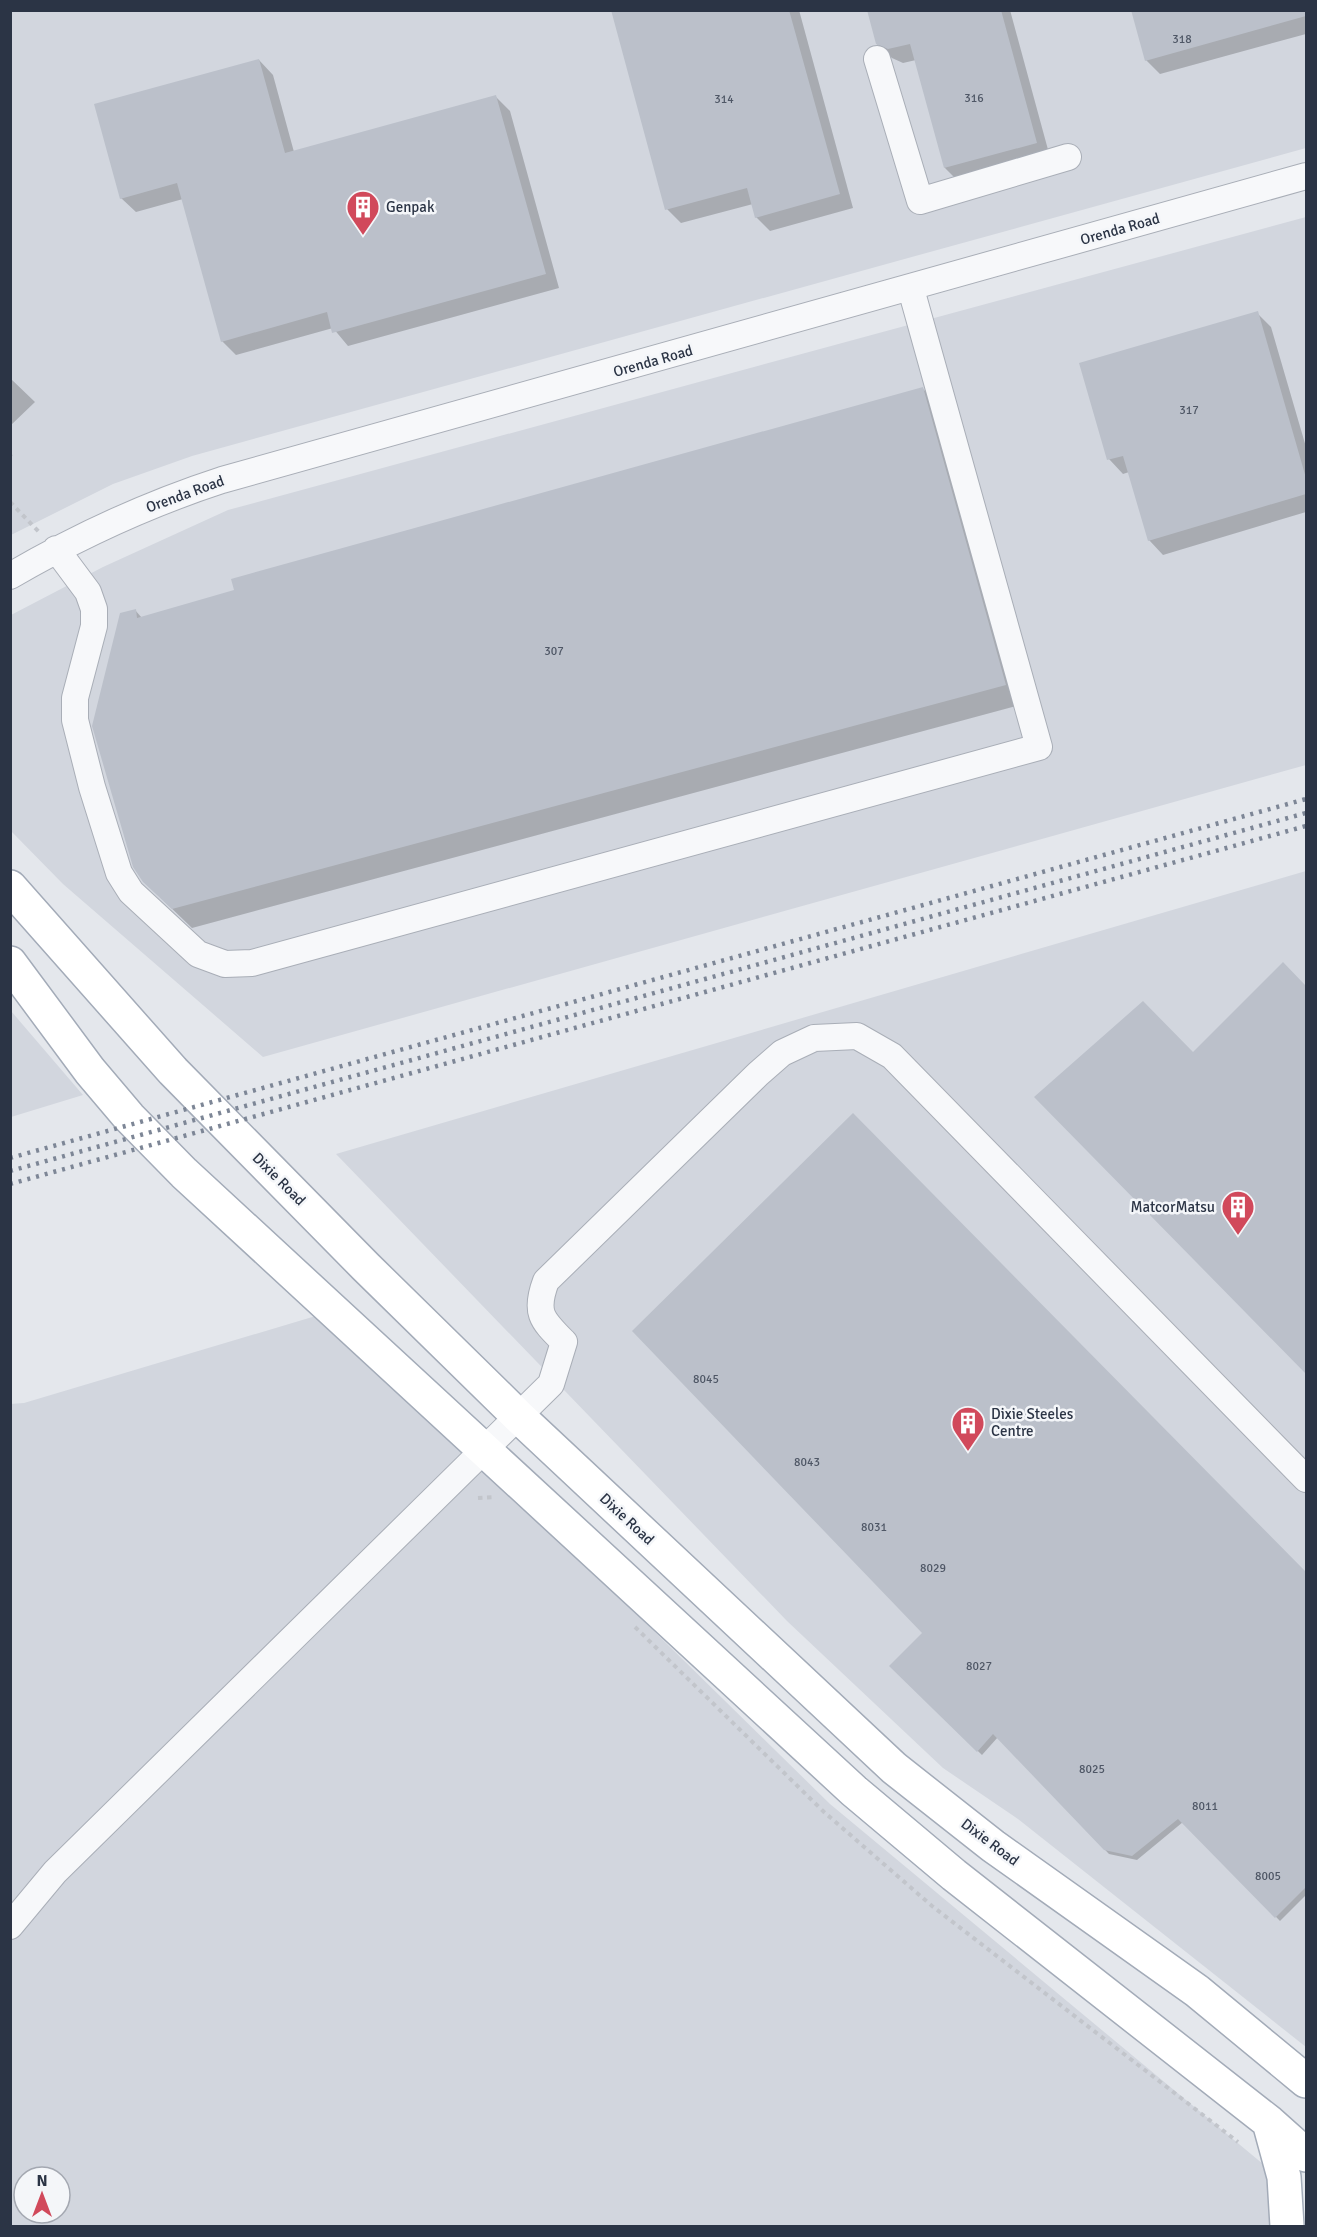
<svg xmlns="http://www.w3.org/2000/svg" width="1317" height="2237" font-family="Signika,sans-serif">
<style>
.built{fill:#d2d6de;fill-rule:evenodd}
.shadow{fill:#0003}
.building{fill:#bbc0ca}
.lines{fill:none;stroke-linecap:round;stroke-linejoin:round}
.minor-casing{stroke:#a9aeb7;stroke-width:28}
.major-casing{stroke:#a3abb8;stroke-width:36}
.path{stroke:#c2c5cb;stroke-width:4;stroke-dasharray:4.5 4.5;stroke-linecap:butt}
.minor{stroke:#f7f8fa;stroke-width:26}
.major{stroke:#fff;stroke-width:33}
.rail{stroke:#7d8696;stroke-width:4.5;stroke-dasharray:3 6;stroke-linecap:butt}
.labels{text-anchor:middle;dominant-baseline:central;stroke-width:5;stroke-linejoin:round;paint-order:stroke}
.number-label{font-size:12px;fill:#4f5766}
.poi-label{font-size:15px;fill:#2b3445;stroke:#f4f6f9;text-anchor:start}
.street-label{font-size:15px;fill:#2b3445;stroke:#f4f6f9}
</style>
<rect width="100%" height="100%" fill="#e4e7ec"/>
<!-- built -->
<path class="built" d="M10 11H1306V148L192 456 113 484 11 535Z
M1306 217V765L263 1057 63 884 11 831V615L103 567 228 510Z
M1306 871V2047L1018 1819 943 1768 787 1621 336 1154Z
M10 1011H11L83 1095 11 1117Z
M329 1312 830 1804 1287 2184 1288 2226H11L10 1404 24 1403ZM24 2177H60V2213H24Z"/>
<!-- shadow -->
<path class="shadow" d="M612 10H799L853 208 770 231 756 217 753 204 681 223 667 209Z
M868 10H1010L1050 157 959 182 945 168 916 60 903 63 892 58 877 44Z
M1132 10H1306V34L1160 74 1146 60Z
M259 60 273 75 294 152 496 97 510 111 559 288 348 346 333 328 236 355 222 341 183 199 136 212 121 198Z
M1257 313 1271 327 1306 447V512L1163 555 1149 540 1129 472 1123 474 1109 459Z
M10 378 35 402 10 426Z
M922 388 941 407 1024 704 192 928 164 901 135 610 142 618Z
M1283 965 1306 988V1372L1036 1097 1193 1054Z
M853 1115 1306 1574V1895L1280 1921 1183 1822 1137 1860 1109 1854 998 1737 982 1755 891 1666 924 1633Z"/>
<!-- building -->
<path class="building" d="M611 10H789L840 194 755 218 747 188 665 210Z
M867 10H1001L1037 143 944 168 910 44 888 49 876 44Z
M1131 10H1306V16L1145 61Z
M259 59 285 153 496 95 546 274 332 333 327 312 221 342 177 183 120 199 94 104Z
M1258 311 1306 478V494L1148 541 1123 456 1107 460 1079 363Z
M923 387 1006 685 172 909 143 882 133 867 92 726 120 613 136 609 137 618 234 590 231 579Z
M1283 962 1306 986V1374L1034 1097 1143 1001 1193 1052Z
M853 1113 1306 1572V1887L1275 1918 1178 1819 1132 1856 1104 1850 993 1734 977 1752 889 1666 922 1633 632 1331Z"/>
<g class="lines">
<defs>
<path id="minor" d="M877 59 920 201 1068 157
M56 549 88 592 94 609V626L75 698V720L92 787 119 873 131 892 198 954 225 964 252 963 1039 747 911 289
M10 576C77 537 148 504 222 480L1306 176
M10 1926 55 1872 551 1384 564 1342C542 1320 534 1313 546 1281L758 1074 782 1053 814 1038 857 1036 892 1056 1306 1479"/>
<path id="major" d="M10 887 173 1071 366 1267 519 1417 894 1768 993 1846 1197 1991 1306 2081
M10 963 90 1071 129 1117 184 1173 854 1791 954 1875 1269 2122 1306 2155
M1269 2122 1284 2177 1287 2226"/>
</defs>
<!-- minor casing -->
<use href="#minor" class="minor-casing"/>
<!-- major casing -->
<use href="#major" class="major-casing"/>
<!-- path -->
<path class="path" d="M10 455 12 454
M10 502 41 534
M478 1498 496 1497
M635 1627 824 1812 932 1906 1238 2142"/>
<!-- minor -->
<use href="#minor" class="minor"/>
<!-- major -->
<use href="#major" class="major"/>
<!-- rail -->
<path class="rail" d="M10 1158 1306 799
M10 1171 1306 813
M10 1184 1306 826"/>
</g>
<!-- icons -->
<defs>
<symbol id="building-pin" viewBox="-11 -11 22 30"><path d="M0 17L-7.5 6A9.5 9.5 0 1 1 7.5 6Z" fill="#d1495b" stroke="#f4f6f9"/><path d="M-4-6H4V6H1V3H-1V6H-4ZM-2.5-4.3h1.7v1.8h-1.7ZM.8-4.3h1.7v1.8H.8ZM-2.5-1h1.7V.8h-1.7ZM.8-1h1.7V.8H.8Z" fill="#fff"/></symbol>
</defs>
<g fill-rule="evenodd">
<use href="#building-pin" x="344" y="188" width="38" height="52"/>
<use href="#building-pin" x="1219" y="1188" width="38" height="52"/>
<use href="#building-pin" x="949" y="1404" width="38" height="52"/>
</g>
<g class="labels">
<!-- number labels -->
<g class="number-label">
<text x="1182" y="39">318</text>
<text x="974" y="98">316</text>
<text x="724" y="99">314</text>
<text x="1189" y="410">317</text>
<text x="554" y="651">307</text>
<text x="706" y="1379">8045</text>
<text x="807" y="1462">8043</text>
<text x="874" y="1527">8031</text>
<text x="933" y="1568">8029</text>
<text x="979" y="1666">8027</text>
<text x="1092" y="1769">8025</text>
<text x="1205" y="1806">8011</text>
<text x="1268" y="1876">8005</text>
</g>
<!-- poi labels -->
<g class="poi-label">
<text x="386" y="207">Genpak</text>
<text x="1215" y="1207" text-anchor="end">MatcorMatsu</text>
<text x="991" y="1414">Dixie Steeles<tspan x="991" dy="17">Centre</tspan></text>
</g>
<!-- street labels -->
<g class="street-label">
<text transform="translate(1120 229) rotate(-16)">Orenda Road</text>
<text transform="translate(653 361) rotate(-16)">Orenda Road</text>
<text transform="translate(185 494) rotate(-20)">Orenda Road</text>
<text transform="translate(279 1179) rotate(45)">Dixie Road</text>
<text transform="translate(627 1519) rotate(43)">Dixie Road</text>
<text transform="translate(990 1842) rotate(37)">Dixie Road</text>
</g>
</g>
<!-- border -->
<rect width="1317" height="2237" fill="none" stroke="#2b3445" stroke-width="24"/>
<!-- north arrow -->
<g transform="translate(42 2195)"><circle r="28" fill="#f4f6f9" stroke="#a4a8b1" stroke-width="1.5"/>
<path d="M0-4.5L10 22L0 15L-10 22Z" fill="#d1495b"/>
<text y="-9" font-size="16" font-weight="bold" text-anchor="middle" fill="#2b3445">N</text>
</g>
</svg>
